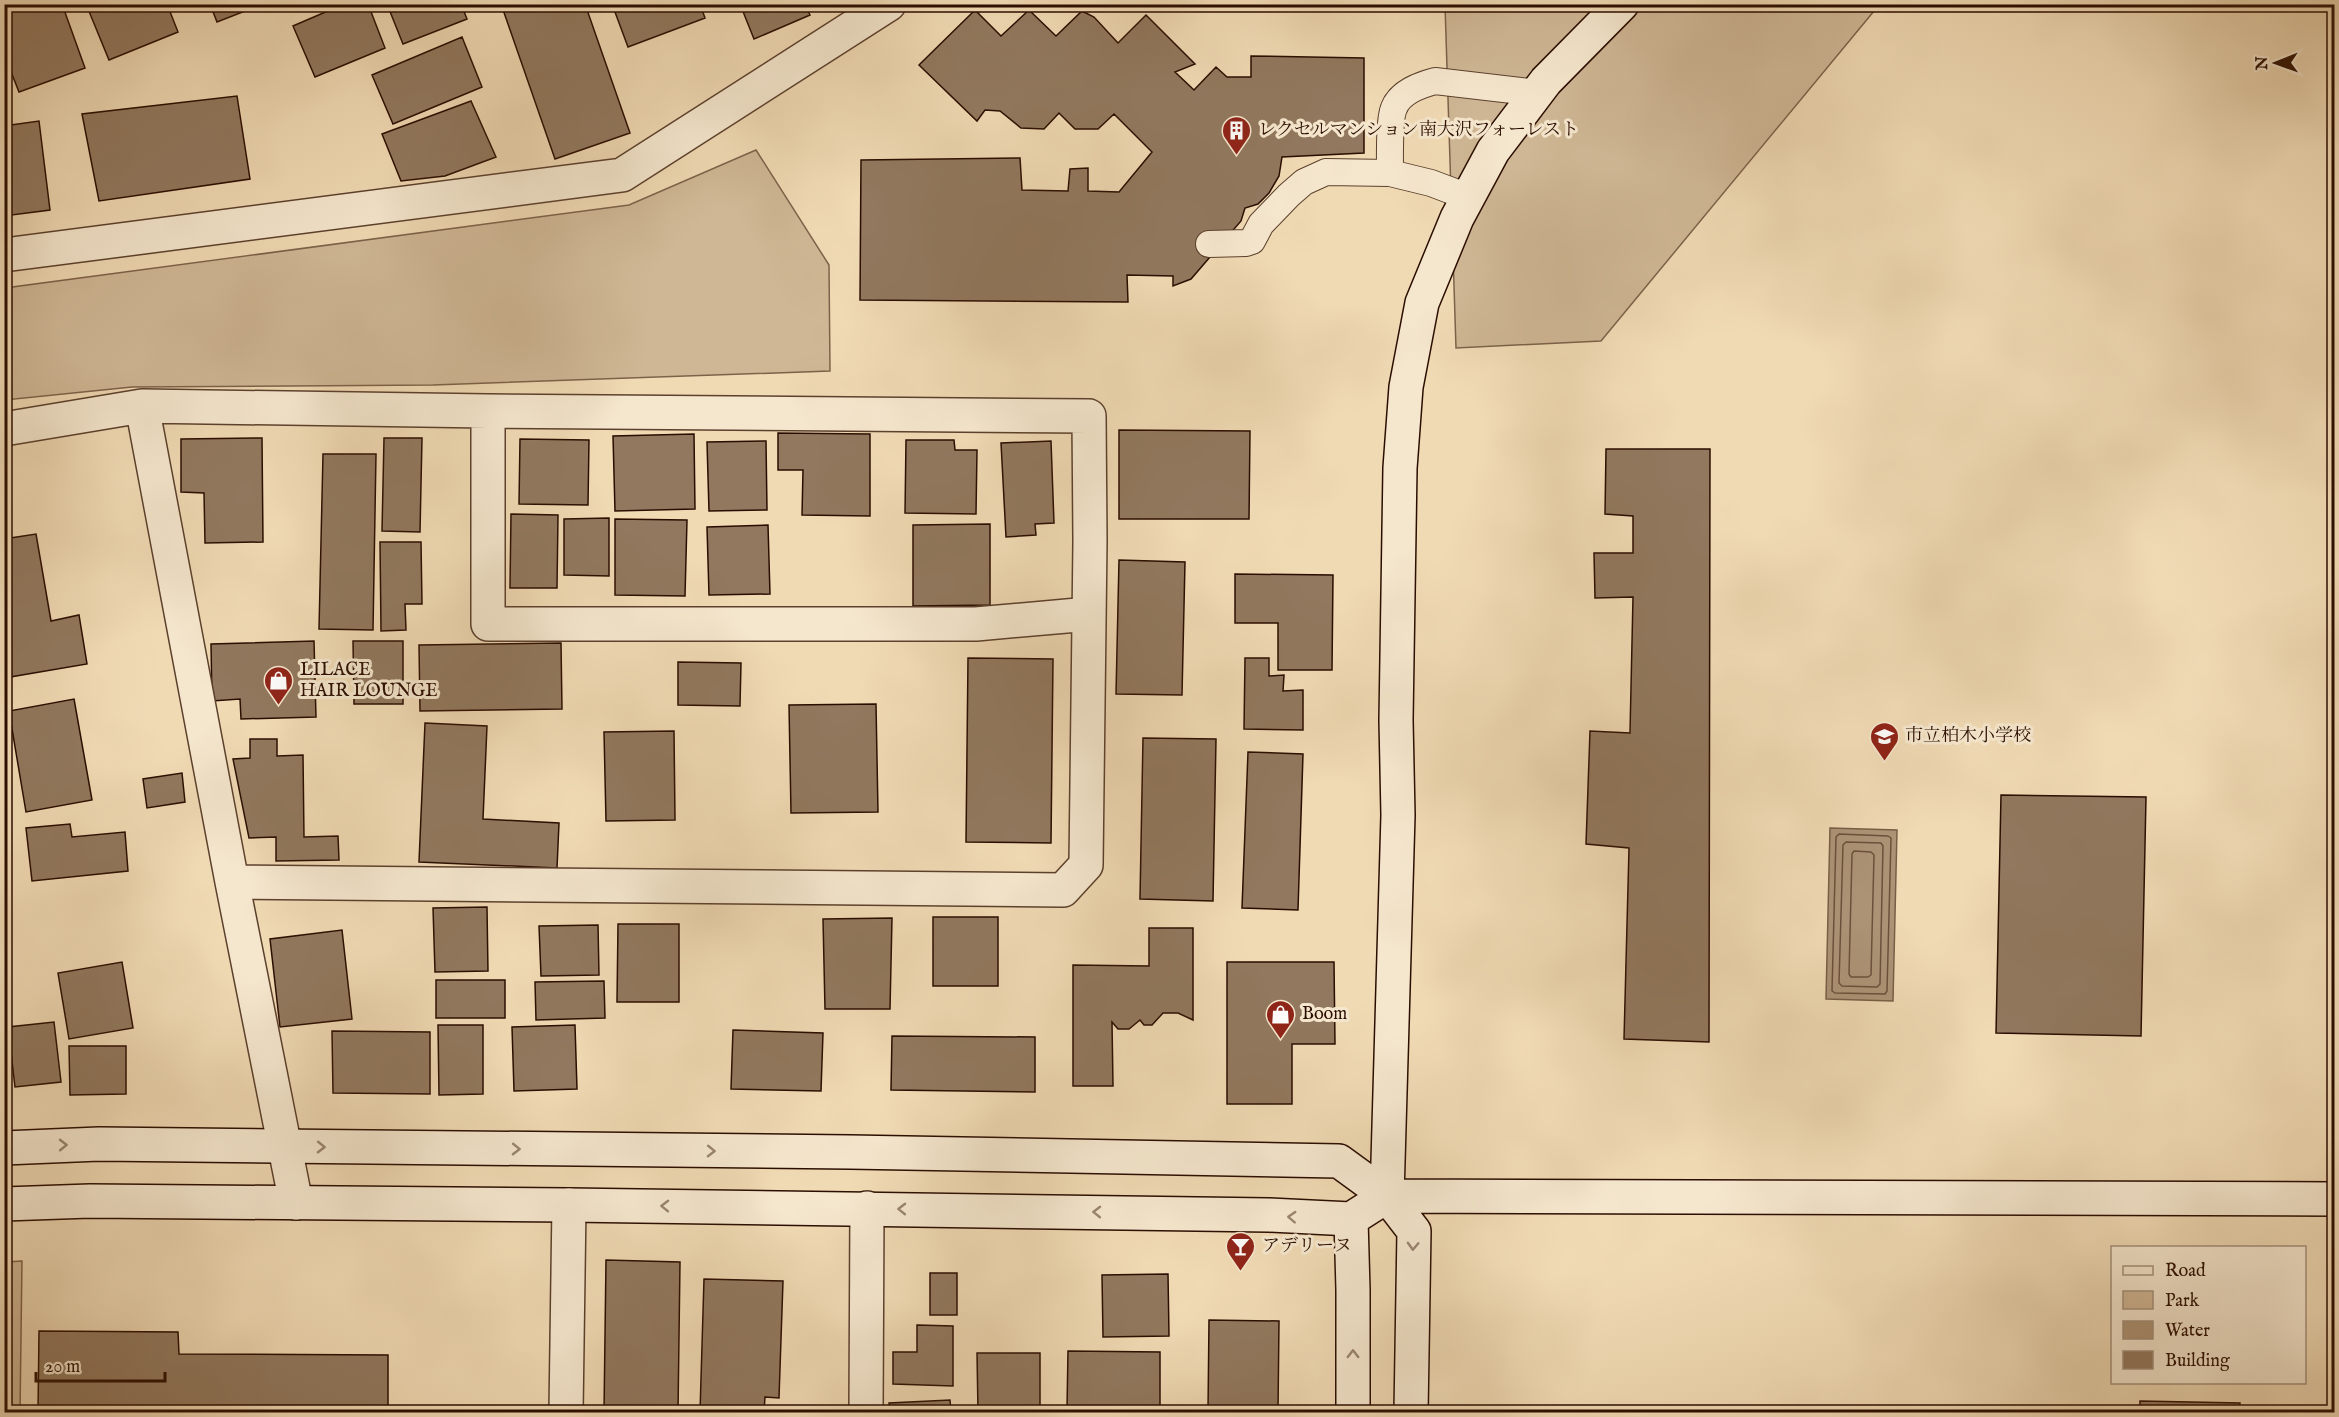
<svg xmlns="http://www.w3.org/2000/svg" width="2339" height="1417" font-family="'IM FELL English','Noto Serif JP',serif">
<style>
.green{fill:#cfb795;stroke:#7d624a;stroke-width:1.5}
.water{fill:#ad9477;stroke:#795e47;stroke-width:1.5}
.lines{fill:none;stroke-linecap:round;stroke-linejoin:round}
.shore{stroke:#6c503c;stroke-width:1.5}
.building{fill:#91785e;stroke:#2b0d00;stroke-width:1.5}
.lane-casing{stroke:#5c402d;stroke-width:28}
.street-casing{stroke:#5c402d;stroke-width:36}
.secondary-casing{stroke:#2b0d00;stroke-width:36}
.lane{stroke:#f5e7ce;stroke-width:26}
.street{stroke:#f5e7ce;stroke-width:33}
.secondary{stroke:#f5e7ce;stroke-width:33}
.oneway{stroke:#9a8571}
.labels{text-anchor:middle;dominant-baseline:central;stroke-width:6;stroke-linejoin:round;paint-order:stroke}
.poi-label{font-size:18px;fill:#2b0d00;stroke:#f5e7ce;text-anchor:start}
</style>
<rect width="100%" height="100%" fill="#f0dab4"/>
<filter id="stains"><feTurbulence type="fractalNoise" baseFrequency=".00333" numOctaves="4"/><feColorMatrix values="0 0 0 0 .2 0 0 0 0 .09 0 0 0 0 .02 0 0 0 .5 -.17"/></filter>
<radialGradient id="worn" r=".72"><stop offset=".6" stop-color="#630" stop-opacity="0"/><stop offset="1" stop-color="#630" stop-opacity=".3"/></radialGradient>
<!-- green -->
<path class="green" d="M1445 5H1879L1601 341 1456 348Z
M756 150 829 265 830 371 433 385 132 387 5 400V288L629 205Z
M22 1261 20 1412H5V1262Z"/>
<!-- water -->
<path class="water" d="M1830 828 1897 830 1893 1001 1826 999Z"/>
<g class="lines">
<!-- shore -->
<path class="shore" d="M1839 834 1888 836 1891 838 1887 991 1885 994 1835 993 1832 991 1836 837Z
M1846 842 1881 843 1883 846 1880 984 1877 987 1842 986 1839 983 1843 845Z
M1854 851 1871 852 1874 855 1871 975 1868 977H1851L1849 974 1852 854Z"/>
</g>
<!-- building -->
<path class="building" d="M4 4H62L85 68 19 92 4 54Z
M86 4H167L178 32 109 60Z
M210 4H263L217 22Z
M344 4H368L385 48 315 77 293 26Z
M387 4H461L467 19 403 44Z
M501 4H585L630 133 555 159Z
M612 4H700L705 18 628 47Z
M740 4H805L810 15 754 39Z
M975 10 1001 36 1029 10 1056 36 1082 11 1094 17 1118 43 1146 15 1195 64 1175 72 1194 90 1216 67 1227 77H1251V56L1364 58V153L1282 157 1279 176 1269 193 1258 204 1245 208 1241 221 1191 279 1173 286V276L1127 275 1128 302 860 300 861 160 1020 158 1022 190 1068 191 1070 169 1088 168V191L1119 192 1152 152 1114 114 1098 129H1075L1059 113 1044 129 1021 128 1000 111 985 110 977 121 919 65Z
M462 37 482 87 393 124 372 75Z
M237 96 250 179 99 201 82 114Z
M471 101 496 157 445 176 401 181 382 134Z
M39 121 50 210 4 216V126Z
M1119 430 1250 431 1249 519H1119Z
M778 433 870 434V516L802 515 803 470H778Z
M694 434 695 509 615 511 613 436Z
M262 438 263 542 205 543 204 493 181 492V439Z
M384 438H422L420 532 382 531Z
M520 439 589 440 588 505 519 504Z
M906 440H954L955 450H977L976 514 905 513Z
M766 441 767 510 709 511 707 442Z
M1051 441 1054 523 1035 524 1036 535 1006 537 1001 443Z
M1606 449H1710L1709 1042 1624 1039 1629 848 1586 844 1590 731 1630 733 1633 597 1595 598 1594 553H1633V516L1605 514Z
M323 454H376L373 630 319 629Z
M511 514 558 515 557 588H510Z
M609 518V576L564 575V519Z
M615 519 687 520 685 596 615 595Z
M990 524V605L913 606V525Z
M768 525 770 594 709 595 707 527Z
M36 534 51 621 79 615 87 664 4 678V539Z
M380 542H421L422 604H405L406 630 381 631Z
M1119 560 1185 562 1182 695 1116 694Z
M1235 574 1333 575 1332 670H1278V623H1235Z
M314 641 316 717 241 719 240 699 212 701 211 644Z
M353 641H403V704H354Z
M561 643 562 709 420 711 419 645Z
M968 658 1053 659 1051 843 966 842Z
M1245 658H1269V676L1284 675 1283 691 1303 690V730L1244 729Z
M678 662 741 663 740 706 678 705Z
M74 699 92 800 26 812 9 711Z
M876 704 878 812 791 813 789 705Z
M425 723 487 726 483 819 559 823 557 868 419 862Z
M674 731 675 820 606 821 604 732Z
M1143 738 1216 739 1213 901 1140 899Z
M250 739H277V756L303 755 304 837 338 836 339 860 276 861V837L249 838 233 759 250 758Z
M1248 752 1303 754 1298 910 1242 908Z
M182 773 185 802 147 808 143 779Z
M2001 795 2146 797 2141 1036 1996 1033Z
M70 824 72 837 125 832 128 871 32 881 26 828Z
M487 907 488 971 435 972 433 908Z
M933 917H998V986H933Z
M892 918 890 1009H825L823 919Z
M618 924H679V1002H617Z
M598 925 599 975 541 976 539 926Z
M1149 928H1193V1020L1178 1013H1163L1152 1025H1144L1140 1020 1129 1029H1118L1112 1022 1113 1086H1073V965L1149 966Z
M342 930 352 1019 280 1027 270 939Z
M122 962 133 1028 69 1039 58 973Z
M1227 962H1334L1335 1044H1292V1104H1227Z
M436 980H505V1018H436Z
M604 981 605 1018 536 1020 535 982Z
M54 1022 61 1082 15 1087 8 1027Z
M438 1025H483V1094L439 1095Z
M575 1025 577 1089 514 1091 512 1027Z
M733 1030 823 1033 821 1091 731 1089Z
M332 1031 430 1032V1094L333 1093Z
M892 1036 1035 1037V1092L891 1090Z
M69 1046H126V1094L70 1095Z
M606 1260 680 1262 678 1412H604Z
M930 1273H957V1315H930Z
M1168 1274 1169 1336 1103 1337 1102 1275Z
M704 1279 783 1281 779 1398 765 1397 764 1412H700Z
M1209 1320 1279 1321 1278 1412H1172V1410L1208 1411Z
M917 1325 953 1326V1386L893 1384V1352H917Z
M39 1331 178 1332 179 1354 388 1355V1412H38Z
M1068 1351 1160 1352V1412H1099V1409L1067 1408Z
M977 1353H1040V1412H978Z
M950 1400 951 1412H890L889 1403Z
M2140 1401 2240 1403 2239 1412H2140Z
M1857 1406V1412H1751V1409Z"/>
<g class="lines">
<defs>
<path id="lane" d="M1390 173 1431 183 1468 197
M1209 244 1246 243 1252 241 1261 224 1289 195 1304 182 1326 172 1390 173C1390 159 1389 119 1394 108 1400 92 1420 85 1435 81L1538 93"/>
<path id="street" d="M4 255 622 175 889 4
M142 406 232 882 296 1203
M488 411V624H976L1089 614
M4 429 142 406 488 411 1089 416 1090 541 1086 865 1063 890 232 882
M566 1412 569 1205
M866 1412 867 1208"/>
<path id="secondary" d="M4 1148 99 1144 850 1152 1339 1161 1387 1196 1414 1231 1411 1412
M1387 1196 1398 815 1396 720 1400 468 1406 387 1422 303 1457 218 1493 151 1546 81 1622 4
M4 1204 90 1201 569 1205 1269 1215 1351 1219 1387 1196 2334 1199
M1351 1219 1353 1290V1412"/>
</defs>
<!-- lane casing -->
<use href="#lane" class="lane-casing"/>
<!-- street casing -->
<use href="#street" class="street-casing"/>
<!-- secondary casing -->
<use href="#secondary" class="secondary-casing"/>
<!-- lane -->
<use href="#lane" class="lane"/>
<!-- street -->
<use href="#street" class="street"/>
<!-- secondary -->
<use href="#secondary" class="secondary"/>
</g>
<!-- one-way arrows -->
<defs><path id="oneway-chevron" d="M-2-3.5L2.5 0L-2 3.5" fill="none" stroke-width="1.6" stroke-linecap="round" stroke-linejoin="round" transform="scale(1.5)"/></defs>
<g class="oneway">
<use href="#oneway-chevron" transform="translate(63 1145) rotate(-1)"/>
<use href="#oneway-chevron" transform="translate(321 1147) rotate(1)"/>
<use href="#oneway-chevron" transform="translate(516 1149) rotate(1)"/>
<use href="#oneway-chevron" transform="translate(711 1151) rotate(1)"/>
<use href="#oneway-chevron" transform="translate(665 1206) rotate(-179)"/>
<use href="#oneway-chevron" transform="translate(902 1209) rotate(-179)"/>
<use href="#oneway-chevron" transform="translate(1097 1212) rotate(-179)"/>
<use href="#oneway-chevron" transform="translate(1292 1217) rotate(-177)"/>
<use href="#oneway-chevron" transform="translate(1413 1246) rotate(92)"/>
<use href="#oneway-chevron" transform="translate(1353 1354) rotate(-90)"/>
</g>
<!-- icons -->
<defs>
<symbol id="building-pin" viewBox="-11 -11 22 30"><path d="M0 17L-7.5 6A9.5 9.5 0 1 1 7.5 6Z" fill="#8f2418" stroke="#f5e7ce"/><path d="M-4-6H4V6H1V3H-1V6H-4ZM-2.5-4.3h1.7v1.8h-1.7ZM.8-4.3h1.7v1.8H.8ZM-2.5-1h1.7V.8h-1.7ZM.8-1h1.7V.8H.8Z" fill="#fff"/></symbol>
<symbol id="shop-pin" viewBox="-11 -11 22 30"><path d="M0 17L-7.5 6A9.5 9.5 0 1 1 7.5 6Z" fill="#8f2418" stroke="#f5e7ce"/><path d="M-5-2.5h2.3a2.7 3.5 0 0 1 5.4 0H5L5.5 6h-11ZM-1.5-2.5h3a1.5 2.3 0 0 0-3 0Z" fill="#fff"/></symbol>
<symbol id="school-pin" viewBox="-11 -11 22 30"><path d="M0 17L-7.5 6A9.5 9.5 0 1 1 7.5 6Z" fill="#8f2418" stroke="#f5e7ce"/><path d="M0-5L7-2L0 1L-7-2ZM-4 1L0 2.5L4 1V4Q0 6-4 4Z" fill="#fff"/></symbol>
<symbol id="bar-pin" viewBox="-11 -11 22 30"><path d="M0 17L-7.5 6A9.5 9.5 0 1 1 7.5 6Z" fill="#8f2418" stroke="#f5e7ce"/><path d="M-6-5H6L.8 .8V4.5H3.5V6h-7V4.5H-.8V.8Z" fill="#fff"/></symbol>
</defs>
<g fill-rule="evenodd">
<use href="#building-pin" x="1220" y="114" width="33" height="45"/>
<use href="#shop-pin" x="262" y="664" width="33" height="45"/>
<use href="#school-pin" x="1868" y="720" width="33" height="45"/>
<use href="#shop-pin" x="1264" y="998" width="33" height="45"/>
<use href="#bar-pin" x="1224" y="1230" width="33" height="45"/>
</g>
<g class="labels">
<!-- poi labels -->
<g class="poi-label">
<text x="1258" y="130">レクセルマンション南大沢フォーレスト</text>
<text x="300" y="670">LILACE<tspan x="300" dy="21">HAIR LOUNGE</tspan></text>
<text x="1905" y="736">市立柏木小学校</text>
<text x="1302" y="1014">Boom</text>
<text x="1262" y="1246">アデリーヌ</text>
</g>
</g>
<!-- margin -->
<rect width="2339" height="1417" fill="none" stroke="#f0dab4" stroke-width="24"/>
<rect x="6" y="6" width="2327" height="1405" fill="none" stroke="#2b0d00" stroke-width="3"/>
<rect x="12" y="12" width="2315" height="1393" fill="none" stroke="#2b0d00" stroke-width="1.5"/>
<!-- legend -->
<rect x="2111" y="1246" width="195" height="138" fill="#f5e7ce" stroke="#a4907c" stroke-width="1.5"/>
<rect x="2123" y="1266" width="30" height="9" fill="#f5e7ce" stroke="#a4907c" stroke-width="1.5"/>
<text x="2165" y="1276" font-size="18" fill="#2b0d00">Road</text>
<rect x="2123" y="1291" width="30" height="18" fill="#cfb795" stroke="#a4907c" stroke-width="1.5"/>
<text x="2165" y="1306" font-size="18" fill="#2b0d00">Park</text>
<rect x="2123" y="1321" width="30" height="18" fill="#ad9477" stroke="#a4907c" stroke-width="1.5"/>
<text x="2165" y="1336" font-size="18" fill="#2b0d00">Water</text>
<rect x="2123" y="1351" width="30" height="18" fill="#91785e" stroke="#a4907c" stroke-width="1.5"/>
<text x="2165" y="1366" font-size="18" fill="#2b0d00">Building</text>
<!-- north arrow -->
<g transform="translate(2276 63) rotate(269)" stroke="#f5e7ce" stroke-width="4.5" paint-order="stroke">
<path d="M0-4.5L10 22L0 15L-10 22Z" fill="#2b0d00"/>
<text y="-9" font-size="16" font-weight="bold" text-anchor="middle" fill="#2b0d00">N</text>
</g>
<!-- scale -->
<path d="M36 1372v9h129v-9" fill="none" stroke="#2b0d00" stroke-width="3"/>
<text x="45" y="1372" font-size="18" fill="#2b0d00" stroke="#f5e7ce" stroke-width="4.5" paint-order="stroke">20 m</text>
<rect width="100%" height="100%" filter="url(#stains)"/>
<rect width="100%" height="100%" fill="url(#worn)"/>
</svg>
